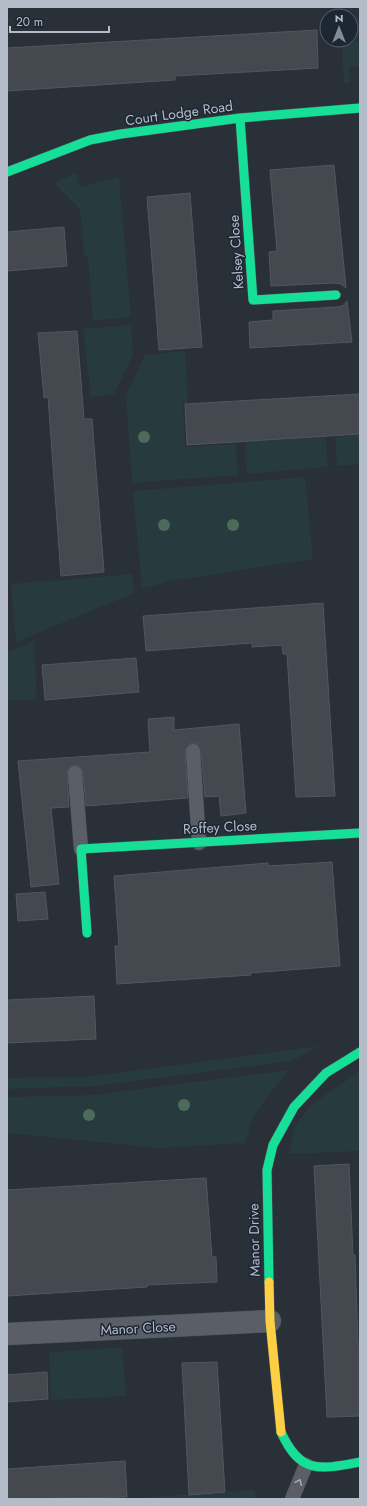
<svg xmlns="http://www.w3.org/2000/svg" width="367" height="1506" font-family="Jost,sans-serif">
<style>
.green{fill:#273a3e}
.building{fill:#444950;stroke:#52575f}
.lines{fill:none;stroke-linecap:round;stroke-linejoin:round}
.lane-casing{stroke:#484c53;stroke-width:15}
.street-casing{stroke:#484c53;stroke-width:23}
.fast-casing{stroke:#484c53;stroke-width:10}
.slow-casing{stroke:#484c53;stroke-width:10}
.lane{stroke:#5a5e66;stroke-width:14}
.street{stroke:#5a5e66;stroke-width:22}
.fast{stroke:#16e098;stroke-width:9}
.slow{stroke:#ffcf43;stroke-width:9}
.tree{fill:#4e6a5a}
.oneway{stroke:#a2a9b5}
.labels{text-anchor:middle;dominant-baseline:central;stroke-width:3;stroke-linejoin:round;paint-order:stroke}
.street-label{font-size:14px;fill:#b4bcc9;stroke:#1d2633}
</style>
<rect width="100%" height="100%" fill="#2a3038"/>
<!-- green -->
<path class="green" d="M360 41V66L349 67 350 83H344L342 42Z
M76 173 80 187 119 177 131 317 93 321 88 257 84 254 80 209 54 183Z
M131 325 133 355 114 394 91 397 83 329Z
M185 351 188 403 183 404 185 447 236 444 238 475 132 483 126 395 145 355Z
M360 435V464L337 466 335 437Z
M326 437 328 467 247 474 245 442Z
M305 477 313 559 170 581 142 589 133 491Z
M132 574 134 593 16 642 11 584Z
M34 641 37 699 7 701V653Z
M319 1046 292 1061 96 1086 7 1089V1078L86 1077Z
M288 1070 254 1115 245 1143 159 1148 7 1133V1097L94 1095Z
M360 1071V1151L288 1154 296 1125 311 1105Z
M122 1347 126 1396 51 1400 49 1352Z
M255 1490V1499H134L133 1498Z"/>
<!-- building -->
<path class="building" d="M317 30 318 68 175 76V80L7 91V48Z
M334 165 346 288 341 284 335 283 271 286 269 252 277 251 270 170Z
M190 193 202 347 159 350 147 197Z
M64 227 67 266 7 271V232Z
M347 301 352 342 250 348 249 322 273 320V311L337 307 343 306Z
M77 331 84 419H92L104 572 61 576 48 397 44 398 38 333Z
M360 394V434L187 445 185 404Z
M323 603 335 796 296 797 287 654H283L282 645 252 647V643L146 651 143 616Z
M136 658 139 692 45 700 42 665Z
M174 717V730L239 724 246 813 221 816 219 796 205 797 201 750 196 743 189 744 185 751 188 798 86 806 83 772 79 766 74 765 68 769 67 773 69 807 51 808 59 884 31 887 18 761 150 752 148 719Z
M332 862 340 966 250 973 251 975 117 984 115 946H119L114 876 268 863V866Z
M45 892 48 919 18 921 16 894Z
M94 996 96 1039 7 1043V1000Z
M349 1164 353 1255H355L358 1344H360V1416L327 1417 314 1166Z
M206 1178 212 1257H216L217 1282 147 1285V1287L7 1296V1190Z
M217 1362 225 1492 189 1495 182 1363Z
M47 1372 48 1399 7 1402V1375Z
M125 1461 127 1497 7 1499V1469Z"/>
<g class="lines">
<defs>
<path id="lane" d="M193 751 199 843
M75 773 81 849
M292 1499 306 1465"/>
<path id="street" d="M7 1334 270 1321"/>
<path id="fast" d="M240 118 253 300 336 295
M7 172 90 140 121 134 240 118 360 108
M87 933 81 849 360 833
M269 1282 267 1170 273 1145 294 1107 326 1073 360 1052
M281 1432C300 1474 319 1470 360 1462"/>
<path id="slow" d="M269 1282 270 1321 281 1432"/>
</defs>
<!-- lane casing -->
<use href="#lane" class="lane-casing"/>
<!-- street casing -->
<use href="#street" class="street-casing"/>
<!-- fast casing -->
<use href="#fast" class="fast-casing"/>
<!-- slow casing -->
<use href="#slow" class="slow-casing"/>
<!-- lane -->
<use href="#lane" class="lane"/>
<!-- street -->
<use href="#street" class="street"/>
<!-- fast -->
<use href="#fast" class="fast"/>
<!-- slow -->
<use href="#slow" class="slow"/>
</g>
<!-- trees -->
<g class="tree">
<circle cx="144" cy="437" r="6"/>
<circle cx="164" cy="525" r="6"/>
<circle cx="233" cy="525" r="6"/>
<circle cx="184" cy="1105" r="6"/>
<circle cx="89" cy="1115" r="6"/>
</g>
<!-- one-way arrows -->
<defs><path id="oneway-chevron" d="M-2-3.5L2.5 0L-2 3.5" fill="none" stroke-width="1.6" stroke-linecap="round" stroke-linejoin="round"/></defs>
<use class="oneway" href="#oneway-chevron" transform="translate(299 1482) rotate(-66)"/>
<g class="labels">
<!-- street labels -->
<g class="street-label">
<text transform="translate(179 113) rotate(-8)">Court Lodge Road</text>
<text transform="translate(236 252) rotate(-94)">Kelsey Close</text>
<text transform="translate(220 827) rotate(-3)">Roffey Close</text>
<text transform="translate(254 1240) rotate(-91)">Manor Drive</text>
<text transform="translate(138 1328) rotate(-3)">Manor Close</text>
</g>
</g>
<!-- border -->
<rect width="367" height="1506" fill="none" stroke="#b4bcc9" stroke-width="16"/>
<!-- north arrow -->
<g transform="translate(339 28)"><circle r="19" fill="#1d2633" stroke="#59626f"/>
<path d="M0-3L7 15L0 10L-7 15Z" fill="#848b96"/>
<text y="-6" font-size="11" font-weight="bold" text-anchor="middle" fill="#b4bcc9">N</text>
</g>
<!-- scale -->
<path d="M10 26v6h99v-6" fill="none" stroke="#b4bcc9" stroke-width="2"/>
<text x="16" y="26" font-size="12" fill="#b4bcc9" stroke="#1d2633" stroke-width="3" paint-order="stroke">20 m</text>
</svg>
